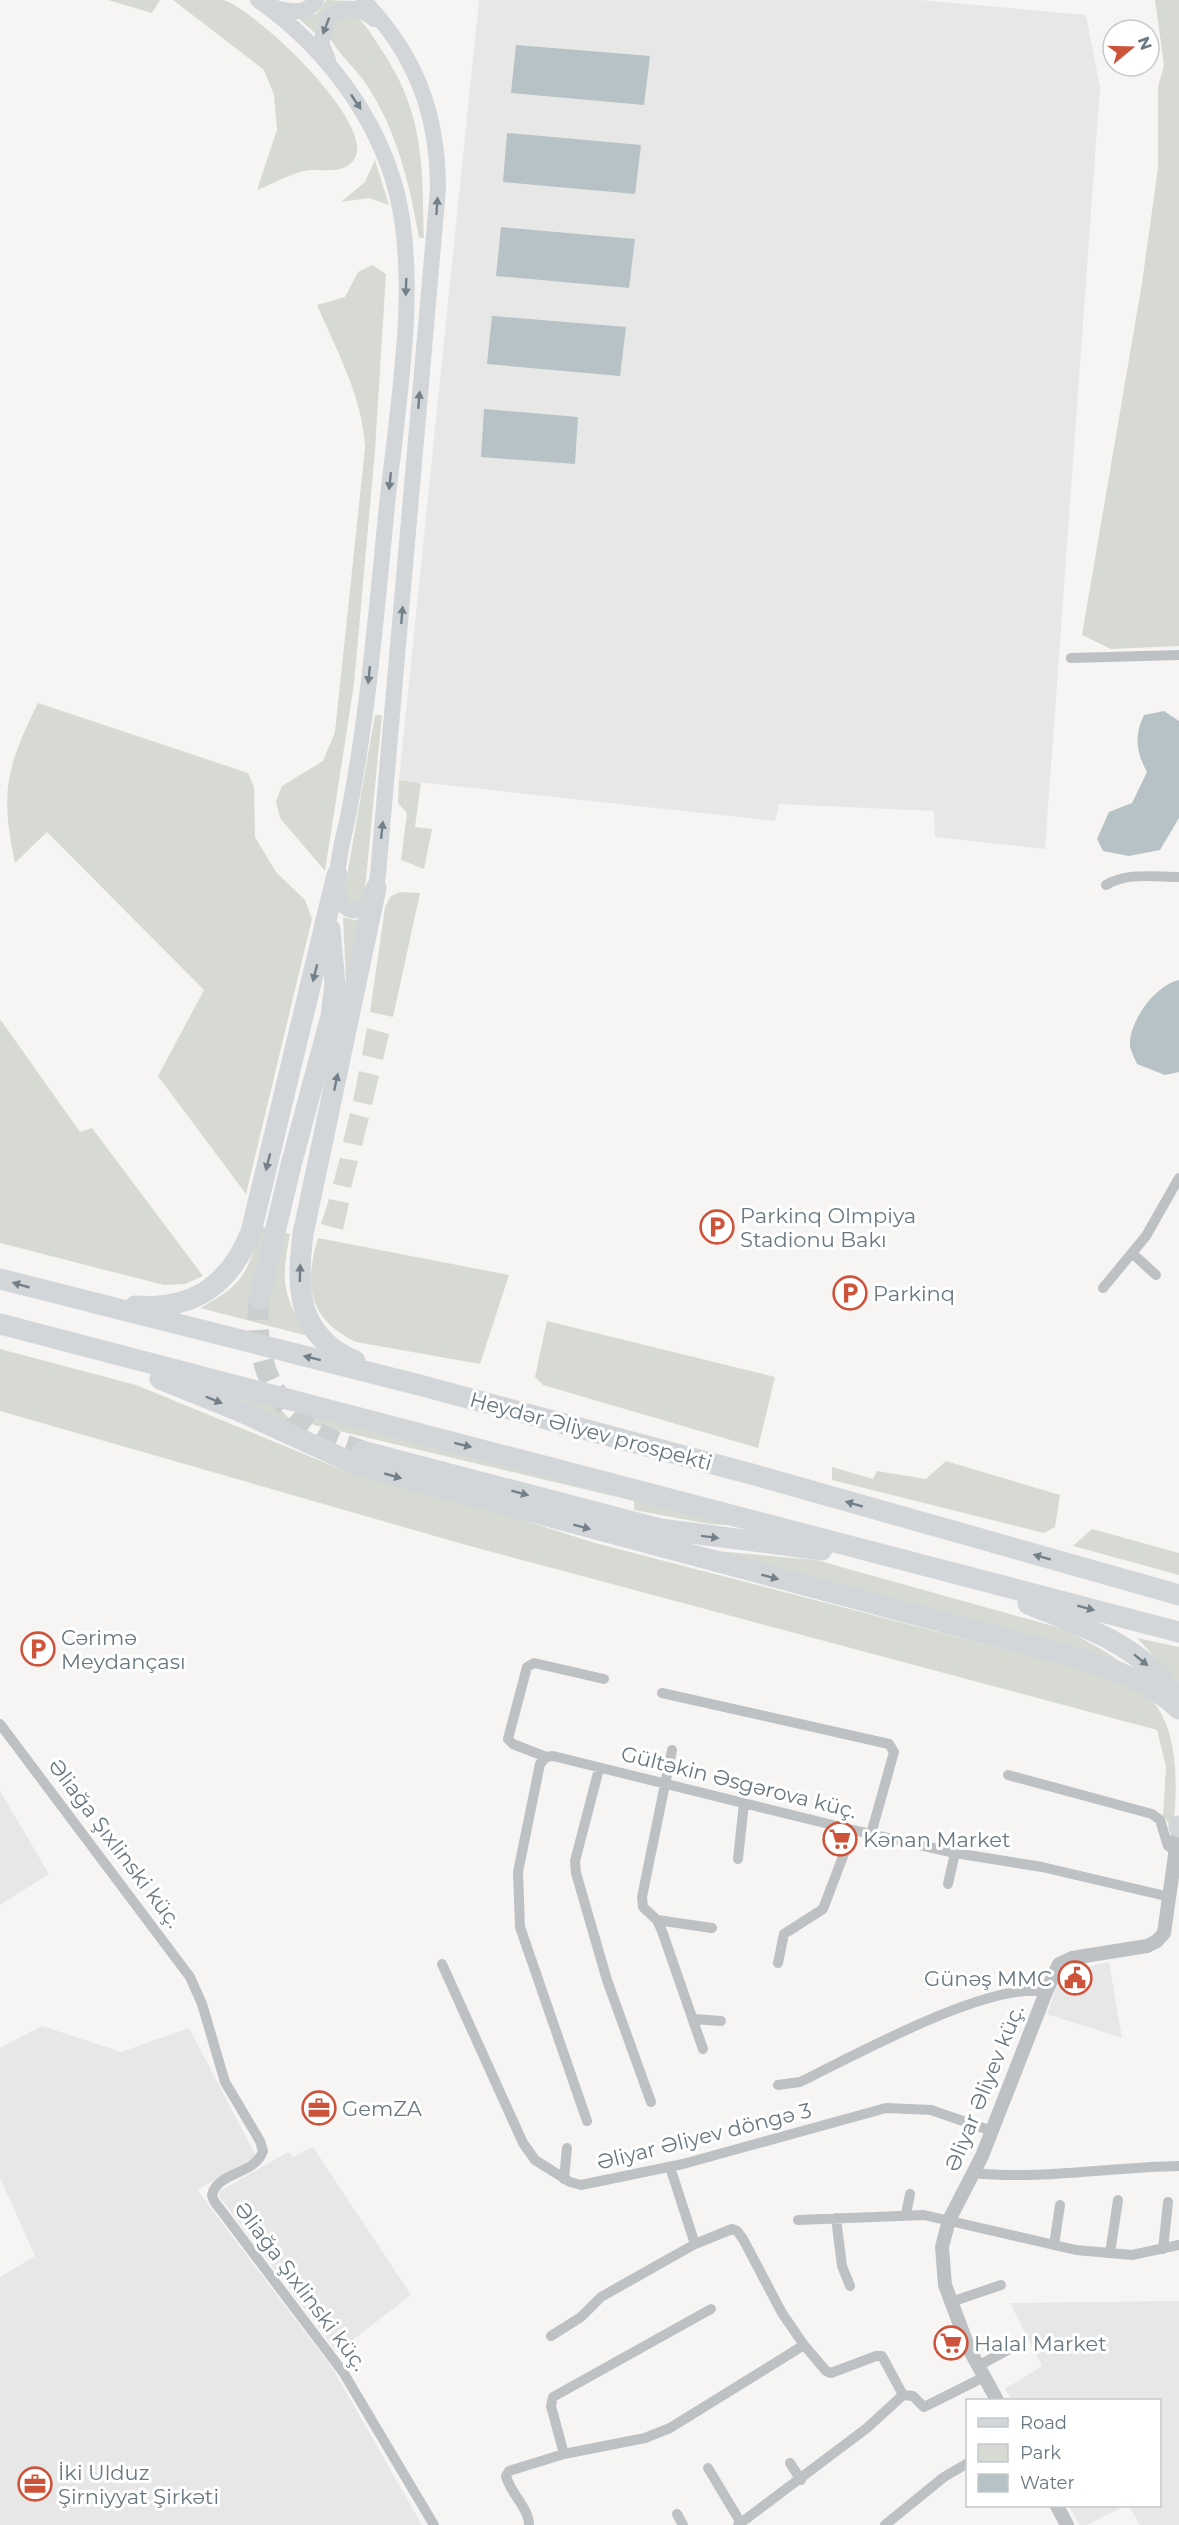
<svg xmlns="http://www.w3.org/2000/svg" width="1179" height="2525" font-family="Montserrat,sans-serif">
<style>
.built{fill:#e6e7e6}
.green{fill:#d6dad2}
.water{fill:#b7c2c6}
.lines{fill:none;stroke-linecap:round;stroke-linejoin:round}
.motorway-tunnel{stroke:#cbcfd0;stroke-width:21;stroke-dasharray:21 10;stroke-linecap:butt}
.minor{stroke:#bdc1c4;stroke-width:10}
.tertiary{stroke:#bdc1c4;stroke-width:14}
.secondary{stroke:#d2d6d9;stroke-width:16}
.motorway{stroke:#d2d6d9;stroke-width:21}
.oneway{fill:#738089}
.labels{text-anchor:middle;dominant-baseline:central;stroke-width:6;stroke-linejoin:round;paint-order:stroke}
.poi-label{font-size:21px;fill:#687780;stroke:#fff;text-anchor:start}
.street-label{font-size:21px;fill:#687780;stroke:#fff}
</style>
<rect width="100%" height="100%" fill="#f6f5f3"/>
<!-- built -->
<path class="built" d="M479 0H920L1086 15 1100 88 1045 849 935 837 934 811 779 804 775 821 399 780Z
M0 1791 49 1874 0 1905Z
M1109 1962 1122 2038 1047 2014 1062 1972Z
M42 2026 121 2052 189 2028 256 2156 197 2190 333 2369 422 2525H0V2277L35 2256 0 2178V2048Z
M313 2147 411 2295 337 2352 219 2196 220 2191 288 2152 293 2157Z
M1179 2301V2525H1140L1129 2506H1160V2400H1012L1005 2389 1042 2366 1010 2303Z
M1069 2506H1124L1087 2525H1080Z"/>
<!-- green -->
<path class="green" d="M108 0H160L152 13Z
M173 0C188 0 209 0 223 0 257 10 375 123 355 158 344 177 320 167 304 171 288 175 272 184 257 190L277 130 274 95 264 70Z
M326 0 350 1 323 13 316 34 299 19 316 14Z
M1155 0H1179V646L1111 649 1082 635 1142 283 1158 168V87L1164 65Z
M355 15C367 25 374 39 383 52 425 116 422 166 424 238H419C410 184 396 127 364 81 353 66 338 53 329 37L334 19Z
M375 160 389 205 369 198 341 202 365 182Z
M372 265 386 274 375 450 354 684 325 871 280 818 276 802 282 786 323 761 335 732 365 448C363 397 337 352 317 305L345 297 358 272Z
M38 703 248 773 254 787 255 837 276 872 305 900 312 919 246 1194 158 1076 204 990 47 832 15 863C0 791 6 768 38 703Z
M375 715H382L364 899 361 903 350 904 344 893Z
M399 780 421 783 415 827 432 829 424 869 401 860 407 813 398 803Z
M400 892 420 893 393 1017 370 1012 385 907 391 896Z
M343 917 353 920 363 919 347 1004Z
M0 1019 80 1132 92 1128 203 1276 185 1284 164 1285 0 1243Z
M367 1028 389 1034 383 1060 362 1055Z
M359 1071 379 1076 372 1105 353 1101Z
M350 1113 369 1118 362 1146 343 1142Z
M340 1158 358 1161 351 1188 333 1184Z
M329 1199 349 1203 343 1230 321 1224Z
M261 1226 268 1229 252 1306 268 1304 281 1232 290 1234C281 1281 282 1295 308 1336L200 1308C242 1286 249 1272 261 1226Z
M318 1238 509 1275 480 1364 356 1342C308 1319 304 1285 318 1238Z
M547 1321 775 1377 758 1448 543 1385 535 1377Z
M0 1349 136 1385 355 1475 504 1514 595 1543 1108 1676C1121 1683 1137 1689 1149 1697 1179 1726 1178 1788 1173 1829L1163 1816 1166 1766 1157 1730 459 1543 0 1411Z
M208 1386 276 1404 299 1430Z
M296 1409 770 1528 709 1524 634 1510V1501L314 1425Z
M946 1461 1060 1495 1055 1527 1044 1533 832 1480V1467L873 1479 877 1471 926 1479Z
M1092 1529 1179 1553V1575L1073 1546Z
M716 1551 816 1560 1067 1630 1106 1652 1129 1668Z
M1137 1638 1179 1647V1683Z"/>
<!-- water -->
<path class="water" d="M516 45 650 56 644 105 511 93Z
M507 133 641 145 635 194 503 182Z
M501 227 635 239 629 288 496 276Z
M492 316 626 327 620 376 487 364Z
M484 409 578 417 575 464 481 457Z
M1164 711 1179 721V818L1160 850 1129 856 1103 851 1097 839 1109 812 1132 803 1147 772C1136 752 1134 735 1144 715Z
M1179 980V1072L1165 1075 1137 1064C1134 1057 1129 1049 1130 1041 1132 1018 1156 985 1179 980Z"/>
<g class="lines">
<!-- motorway-tunnel -->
<path class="motorway-tunnel" d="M259 1299C254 1346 266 1397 307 1426 323 1438 343 1444 362 1451"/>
<!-- minor -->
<path class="minor" d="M1071 658 1179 655
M1106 885C1126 872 1155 877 1179 877
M1133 1254 1156 1275
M1103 1288 1146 1236 1179 1178
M662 1693 889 1744 894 1752 871 1834
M0 1724 190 1977 202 2004 225 2082 260 2141 263 2151C255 2175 218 2171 212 2195L214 2201 343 2372 434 2525
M672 1750 642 1897 643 1907 657 1920 662 1931 703 2049
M546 1757 553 1756 853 1830 955 1853 1042 1867 1170 1897
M546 1757 540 1764 518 1872 520 1927 587 2121
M546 1757 513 1744 508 1739 527 1667 534 1663 604 1679
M599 1769 575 1861 576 1873 607 1980 651 2102
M1008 1775 1152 1814 1160 1820 1168 1846 1176 1851
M738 1859 744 1803
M948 1884 955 1853
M657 1920 712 1928
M778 1963 784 1934 823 1909 853 1830
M442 1964 523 2143 535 2160 570 2182 581 2185 683 2164 886 2108 931 2110 992 2131
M693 2019 721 2021
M778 2085 800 2082C854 2056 990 1980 1046 1992
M670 2167 695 2244
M973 2173C1041 2180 1111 2167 1179 2166
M564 2179 567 2148
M906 2214 910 2194
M836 2218 842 2266 850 2286
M798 2220 924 2215 1076 2250 1132 2255 1179 2245
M1054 2245 1060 2205
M1163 2249 1168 2202
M1110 2253 1118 2200
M951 2302 1001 2285
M551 2336 581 2317 601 2297 695 2244 732 2229 737 2231 743 2239 782 2313 804 2345
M978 2366 1013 2347
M564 2454 551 2406 553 2397 711 2309
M790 2463 801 2480
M708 2468 741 2523
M677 2514 683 2525
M529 2525C529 2508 510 2493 506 2476L509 2471 564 2454 645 2438 670 2428 804 2345 826 2371 831 2373 876 2356H882L903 2395
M738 2525 867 2428 903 2395 913 2396 924 2407 984 2377
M885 2525 944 2477 968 2463"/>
<!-- tertiary -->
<path class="tertiary" d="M997 2400 969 2349 945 2285 942 2247 949 2220 982 2156 1046 1992 1059 1964 1072 1958 1147 1946 1157 1941 1164 1933 1179 1827
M1057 2506 1067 2525"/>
<!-- secondary -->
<path class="secondary" d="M258 0C323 45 378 117 397 194 419 282 398 405 388 496 377 603 369 711 348 817 344 836 324 902 351 910 358 912 363 909 369 904L376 888 378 874 438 189C438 114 416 55 363 0
M269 6C285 11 306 17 316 0
M328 60 321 43 328 18C343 5 359 6 374 19"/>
<!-- motorway -->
<path class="motorway" d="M0 1279 423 1386 755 1475 1179 1595
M259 1299 291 1165 331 1016 335 984 330 929
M135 1306C193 1310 229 1286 251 1232L337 875
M0 1324 1179 1632
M355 1361C297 1336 296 1289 303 1234L376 888
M160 1379 239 1411 357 1465 1077 1658C1114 1669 1150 1682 1179 1709
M362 1451 660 1529 822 1550
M1028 1604C1082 1626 1141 1645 1175 1695
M1179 1827V1826"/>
</g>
<!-- one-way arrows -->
<defs><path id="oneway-solid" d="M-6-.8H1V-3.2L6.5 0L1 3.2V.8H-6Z" transform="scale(1.5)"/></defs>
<g class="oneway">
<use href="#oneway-solid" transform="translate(326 26) rotate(111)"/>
<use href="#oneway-solid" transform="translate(356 102) rotate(56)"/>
<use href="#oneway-solid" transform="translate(437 206) rotate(-86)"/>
<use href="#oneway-solid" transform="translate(406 287) rotate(92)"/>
<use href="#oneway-solid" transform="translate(419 400) rotate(-85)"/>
<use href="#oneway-solid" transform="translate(390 481) rotate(96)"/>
<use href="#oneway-solid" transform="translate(402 615) rotate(-85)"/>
<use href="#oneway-solid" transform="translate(369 675) rotate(96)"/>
<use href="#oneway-solid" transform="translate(382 830) rotate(-84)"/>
<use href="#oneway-solid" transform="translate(315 973) rotate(104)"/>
<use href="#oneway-solid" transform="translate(336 1082) rotate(-78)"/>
<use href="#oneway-solid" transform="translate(268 1162) rotate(104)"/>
<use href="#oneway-solid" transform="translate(300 1273) rotate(-89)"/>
<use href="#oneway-solid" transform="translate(21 1285) rotate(-164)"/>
<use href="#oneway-solid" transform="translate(312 1358) rotate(-166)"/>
<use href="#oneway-solid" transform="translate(214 1400) rotate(23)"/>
<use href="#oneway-solid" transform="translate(463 1445) rotate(14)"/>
<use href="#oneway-solid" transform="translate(393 1476) rotate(16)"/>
<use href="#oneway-solid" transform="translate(520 1493) rotate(15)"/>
<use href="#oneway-solid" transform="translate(854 1504) rotate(-164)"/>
<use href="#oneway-solid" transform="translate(582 1527) rotate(15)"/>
<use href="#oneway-solid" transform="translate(710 1537) rotate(7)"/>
<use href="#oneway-solid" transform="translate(1042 1557) rotate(-164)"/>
<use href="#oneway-solid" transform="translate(770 1577) rotate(15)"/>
<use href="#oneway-solid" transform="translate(1086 1608) rotate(15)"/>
<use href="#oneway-solid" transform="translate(1141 1660) rotate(39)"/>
</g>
<!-- icons -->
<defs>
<symbol id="parking-ring" viewBox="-11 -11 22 22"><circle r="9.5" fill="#fff" stroke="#cd543b" stroke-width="1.5"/><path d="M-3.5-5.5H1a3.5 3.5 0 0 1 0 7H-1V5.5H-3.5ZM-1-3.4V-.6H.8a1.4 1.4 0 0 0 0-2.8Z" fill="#cd543b"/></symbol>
<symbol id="supermarket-ring" viewBox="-11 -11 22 22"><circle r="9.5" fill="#fff" stroke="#cd543b" stroke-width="1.5"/><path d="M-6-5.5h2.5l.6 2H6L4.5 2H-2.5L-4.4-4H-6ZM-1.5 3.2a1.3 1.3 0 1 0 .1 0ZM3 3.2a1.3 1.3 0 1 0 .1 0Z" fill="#cd543b"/></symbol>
<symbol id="civic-ring" viewBox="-11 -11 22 22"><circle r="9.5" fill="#fff" stroke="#cd543b" stroke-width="1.5"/><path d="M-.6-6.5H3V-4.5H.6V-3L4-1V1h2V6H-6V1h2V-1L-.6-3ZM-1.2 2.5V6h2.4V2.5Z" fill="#cd543b"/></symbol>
<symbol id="office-ring" viewBox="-11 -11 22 22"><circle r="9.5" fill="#fff" stroke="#cd543b" stroke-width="1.5"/><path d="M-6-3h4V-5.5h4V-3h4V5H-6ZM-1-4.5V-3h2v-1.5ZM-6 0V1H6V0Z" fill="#cd543b"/></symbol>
</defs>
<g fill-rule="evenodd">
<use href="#parking-ring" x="698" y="1208" width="38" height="38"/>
<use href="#parking-ring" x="831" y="1274" width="38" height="38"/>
<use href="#parking-ring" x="19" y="1630" width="38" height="38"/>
<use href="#supermarket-ring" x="821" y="1820" width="38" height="38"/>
<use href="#civic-ring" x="1056" y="1959" width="38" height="38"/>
<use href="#office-ring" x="300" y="2089" width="38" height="38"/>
<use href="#supermarket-ring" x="932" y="2324" width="38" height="38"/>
<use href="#office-ring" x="16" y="2465" width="38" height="38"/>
</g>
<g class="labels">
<!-- poi labels -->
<g class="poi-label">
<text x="740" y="1215">Parkinq Olmpiya<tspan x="740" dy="24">Stadionu Bakı</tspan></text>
<text x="873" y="1293">Parkinq</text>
<text x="61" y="1637">Cərimə<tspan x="61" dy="24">Meydançası</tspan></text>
<text x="863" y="1839">Kənan Market</text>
<text x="1052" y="1978" text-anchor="end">Günəş MMC</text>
<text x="342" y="2108">GemZA</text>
<text x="974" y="2343">Halal Market</text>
<text x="58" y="2472">İki Ulduz<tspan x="58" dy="24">Şirniyyat Şirkəti</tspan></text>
</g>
<!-- street labels -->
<g class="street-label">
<text transform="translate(591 1431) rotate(15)">Heydər Əliyev prospekti</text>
<text transform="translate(739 1782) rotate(14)">Gültəkin Əsgərova küç.</text>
<text transform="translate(115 1843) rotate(53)">Əliağa Şıxlinski küç.</text>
<text transform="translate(984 2088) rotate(-68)">Əliyar Əliyev küç.</text>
<text transform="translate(704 2136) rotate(-14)">Əliyar Əliyev döngə 3</text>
<text transform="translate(301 2286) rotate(53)">Əliağa Şıxlinski küç.</text>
</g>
</g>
<!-- legend -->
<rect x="966" y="2399" width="195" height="108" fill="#ffffff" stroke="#c3c9cc" stroke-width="1.5"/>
<rect x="978" y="2418" width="30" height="9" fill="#d2d6d9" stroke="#c3c9cc" stroke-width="1.5"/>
<text x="1020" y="2429" font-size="18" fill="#687780">Road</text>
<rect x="978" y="2444" width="30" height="18" fill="#d6dad2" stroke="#c3c9cc" stroke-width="1.5"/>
<text x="1020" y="2459" font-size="18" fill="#687780">Park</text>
<rect x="978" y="2474" width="30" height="18" fill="#b7c2c6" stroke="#c3c9cc" stroke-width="1.5"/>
<text x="1020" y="2489" font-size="18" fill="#687780">Water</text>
<!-- north arrow -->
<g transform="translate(1131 48) rotate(71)"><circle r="28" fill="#ffffff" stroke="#c3c9cc" stroke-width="1.5"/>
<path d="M0-4.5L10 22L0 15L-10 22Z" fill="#cd543b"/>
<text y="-9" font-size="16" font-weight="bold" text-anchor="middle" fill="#687780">N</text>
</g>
</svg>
